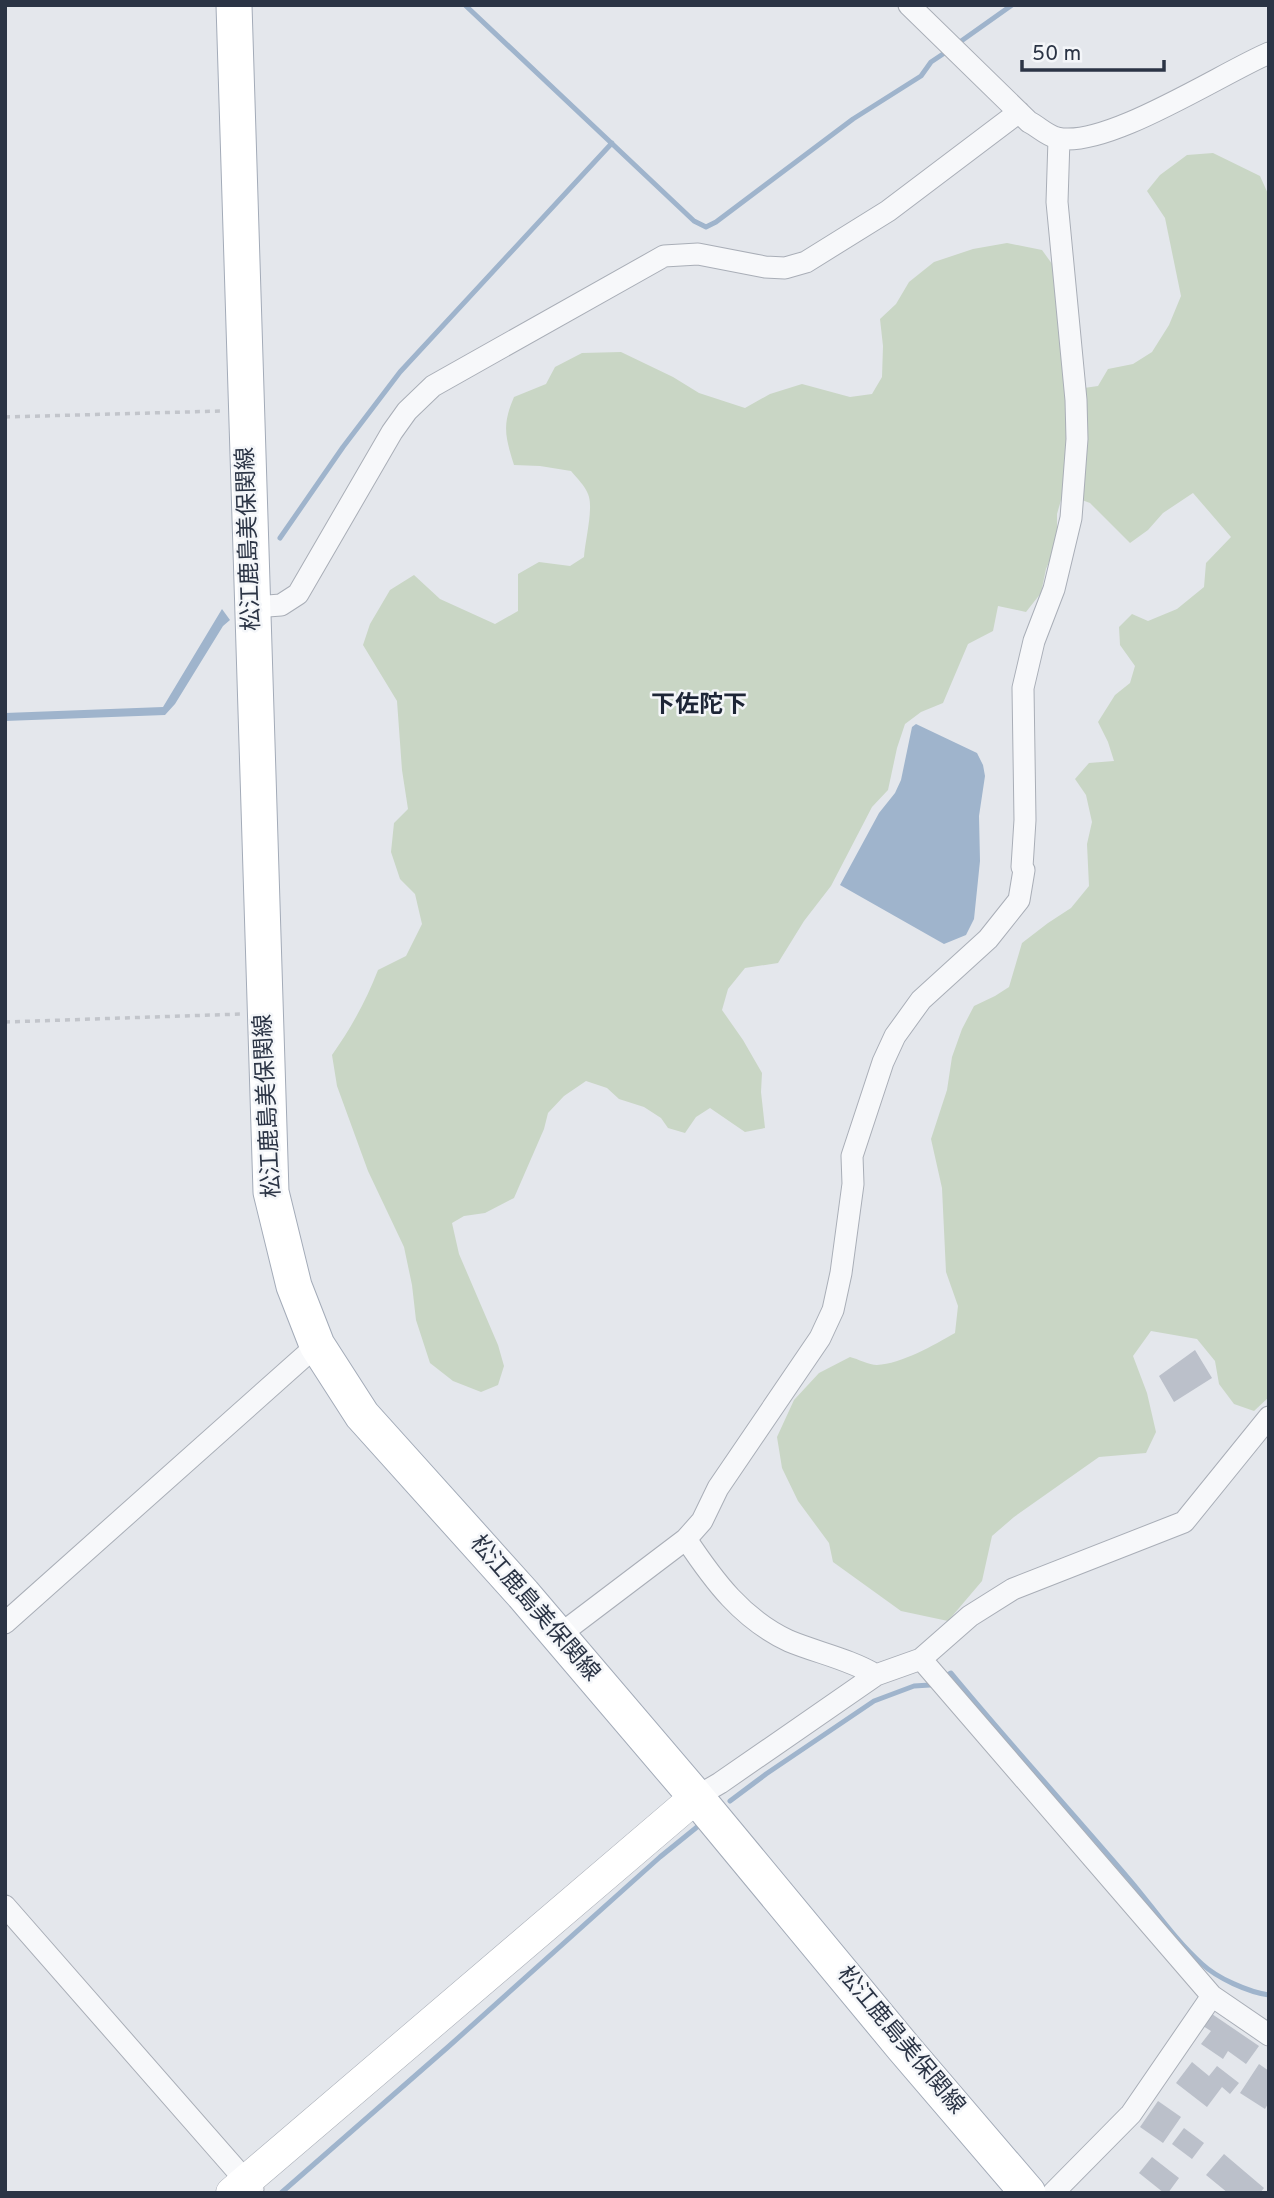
<svg xmlns="http://www.w3.org/2000/svg" width="1274" height="2198" font-family="Overpass,'Noto Sans JP',sans-serif">
<style>
.green{fill:#c9d6c5}
.water{fill:#9fb4cc}
.lines{fill:none;stroke-linecap:round;stroke-linejoin:round}
.stream{stroke:#9fb4cc;stroke-width:5}
.building{fill:#bbc0ca}
.street-casing{stroke:#a9aeb7;stroke-width:23}
.secondary-casing{stroke:#a9aeb7;stroke-width:33}
.primary-casing{stroke:#a3abb8;stroke-width:37}
.path{stroke:#c2c5cb;stroke-width:3.5;stroke-dasharray:5 5;stroke-linecap:butt}
.street{stroke:#f7f8fa;stroke-width:21}
.secondary{stroke:#fff;stroke-width:32}
.primary{stroke:#fff;stroke-width:35}
.labels{text-anchor:middle;dominant-baseline:central;stroke-width:5;stroke-linejoin:round;paint-order:stroke}
.street-label{font-size:23px;fill:#2b3445;stroke:#f4f6f9}
.neighbourhood-label{font-size:24px;font-weight:bold;fill:#1d2536;stroke:#f4f6f9}
</style>
<rect width="100%" height="100%" fill="#e4e7ec"/>
<!-- green -->
<path class="green" d="M1213 153 1260 176 1269 196V1397L1254 1411 1234 1404 1219 1384 1215 1361 1197 1339 1151 1331 1133 1356 1147 1393 1156 1432 1146 1453 1099 1457 1014 1517 992 1536 982 1581 948 1621 901 1611 833 1562 829 1543 798 1501 782 1468 777 1437 794 1400 819 1373 850 1357C858 1359 869 1365 877 1365 901 1364 934 1345 955 1333L958 1306 946 1272 942 1188 931 1139 947 1090 952 1057 962 1029 974 1006 995 996 1009 987 1022 943 1048 923 1071 908 1089 886 1087 844 1092 822 1086 795 1075 779 1089 763 1114 761 1108 742 1098 722 1115 695 1130 683 1135 666 1120 645 1119 627 1132 614 1148 621 1177 609 1204 587 1206 563 1231 537 1193 493 1163 513 1148 530 1130 543 1090 503 1063 493 1057 514V543L1046 569 1041 593 1026 612 998 606 993 631 968 644 943 703 921 712 905 724 897 748 888 790 872 807 831 886 804 921 778 963 745 968 728 989 722 1010 743 1040 762 1073 761 1092 765 1128 745 1132 710 1108 696 1117 685 1133 668 1128 661 1118 644 1107 619 1099 607 1088 586 1081 564 1096 548 1113 544 1129 514 1198 485 1213 464 1216 452 1223 459 1254 498 1345 504 1366 498 1385 481 1392 453 1381 430 1363 416 1320 412 1285 404 1247 368 1171 337 1086 332 1055C351 1028 366 1001 378 970L406 956 422 924 415 894 400 879 391 852 394 823 408 809 402 770 397 701 363 645 370 624 390 590 414 575 440 599 495 624 518 611V574L539 562 570 566 584 557C585 541 594 507 588 494 585 486 577 478 571 471L540 466 514 465C505 436 502 425 514 397L546 384 555 367 582 353 621 352 673 377 699 393 745 408 770 394 802 384 850 397 872 394 882 377 883 346 880 319 896 304 909 282 934 262 973 249 1007 243 1042 250 1055 268 1062 361 1070 390 1098 386 1108 369 1133 364 1152 352 1169 325 1181 296 1165 218 1147 191 1160 175 1187 155Z"/>
<!-- water -->
<path class="water" d="M222 609 230 620 223 626 175 704 165 715 5 721V713L163 707Z
M916 724 977 753 983 765 985 776 979 816 980 861 974 919 966 935 944 944 840 885 879 813 895 793 901 780 912 727Z"/>
<g class="lines">
<!-- stream -->
<path class="stream" d="M465 5 694 221 706 227 716 222 853 119 921 76 931 62 949 50
M957 44 1012 5
M280 538 343 447 400 372 612 143
M942 1678 951 1673C1009 1743 1070 1810 1129 1879 1153 1907 1174 1939 1202 1964 1217 1978 1248 1992 1269 1995
M730 1801 766 1774 874 1701 914 1686 930 1685 934 1683
M281 2193 448 2047 660 1857 702 1823"/>
</g>
<!-- building -->
<path class="building" d="M1195 1350 1212 1378 1174 1402 1159 1376Z
M1212 2014 1259 2046 1246 2064 1228 2051 1223 2059 1201 2044 1211 2031 1203 2026Z
M1192 2062 1209 2076 1217 2066 1239 2083 1230 2094 1222 2087 1207 2107 1176 2083Z
M1259 2064 1269 2071V2102L1265 2109 1240 2093Z
M1158 2101 1181 2117 1163 2143 1140 2127Z
M1184 2128 1204 2143 1192 2159 1172 2144Z
M1224 2154 1264 2188 1260 2193H1228L1206 2175Z
M1152 2157 1179 2178 1168 2193H1164L1139 2173Z"/>
<g class="lines">
<defs>
<path id="street" d="M909 5 1029 122C1039 127 1046 135 1057 138 1106 149 1220 74 1269 53
M254 607 281 605 298 594 392 432 407 411 433 386 664 256 698 254 765 267 785 268 806 262 888 211 1019 112
M686 1539C714 1581 742 1619 789 1641 818 1653 849 1659 876 1675
M5 1623 317 1345
M558 1636 686 1539 702 1521 718 1488 820 1338 833 1310 841 1273 853 1184 852 1156 883 1062 895 1036 921 1000 988 939 1019 900 1024 870 1022 867 1025 820 1023 688 1034 641 1054 589 1071 518 1077 439 1076 400 1057 202 1059 139
M921 1659 1212 1996 1269 2035
M696 1797 720 1783 876 1675 921 1659 970 1616 1013 1589 1184 1522 1269 1417
M5 1906 253 2189
M1053 2193 1131 2114 1212 1996"/>
<path id="secondary" d="M232 2193 696 1797"/>
<path id="primary" d="M234 5 271 1192 294 1286 317 1345 362 1415 523 1594 696 1797 903 2047 1028 2193"/>
</defs>
<!-- street casing -->
<use href="#street" class="street-casing"/>
<!-- secondary casing -->
<use href="#secondary" class="secondary-casing"/>
<!-- primary casing -->
<use href="#primary" class="primary-casing"/>
<!-- path -->
<path class="path" d="M5 417 222 411
M5 1022 241 1014"/>
<!-- street -->
<use href="#street" class="street"/>
<!-- secondary -->
<use href="#secondary" class="secondary"/>
<!-- primary -->
<use href="#primary" class="primary"/>
</g>
<g class="labels">
<!-- street labels -->
<g class="street-label">
<text transform="translate(250 539) rotate(-92)">松江鹿島美保関線</text>
<text transform="translate(269 1106) rotate(-93)">松江鹿島美保関線</text>
<text transform="translate(534 1609) rotate(49)">松江鹿島美保関線</text>
<text transform="translate(900 2041) rotate(50)">松江鹿島美保関線</text>
</g>
<!-- neighbourhood labels -->
<g class="neighbourhood-label">
<text x="699" y="706">下佐陀下</text>
</g>
</g>
<!-- border -->
<rect width="1274" height="2198" fill="none" stroke="#2b3445" stroke-width="14"/>
<!-- scale -->
<path d="M1022 60v10h142v-10" fill="none" stroke="#2b3445" stroke-width="3.5"/>
<text x="1032" y="60" font-size="21" fill="#2b3445" stroke="#f4f6f9" stroke-width="5" paint-order="stroke">50 m</text>
</svg>
